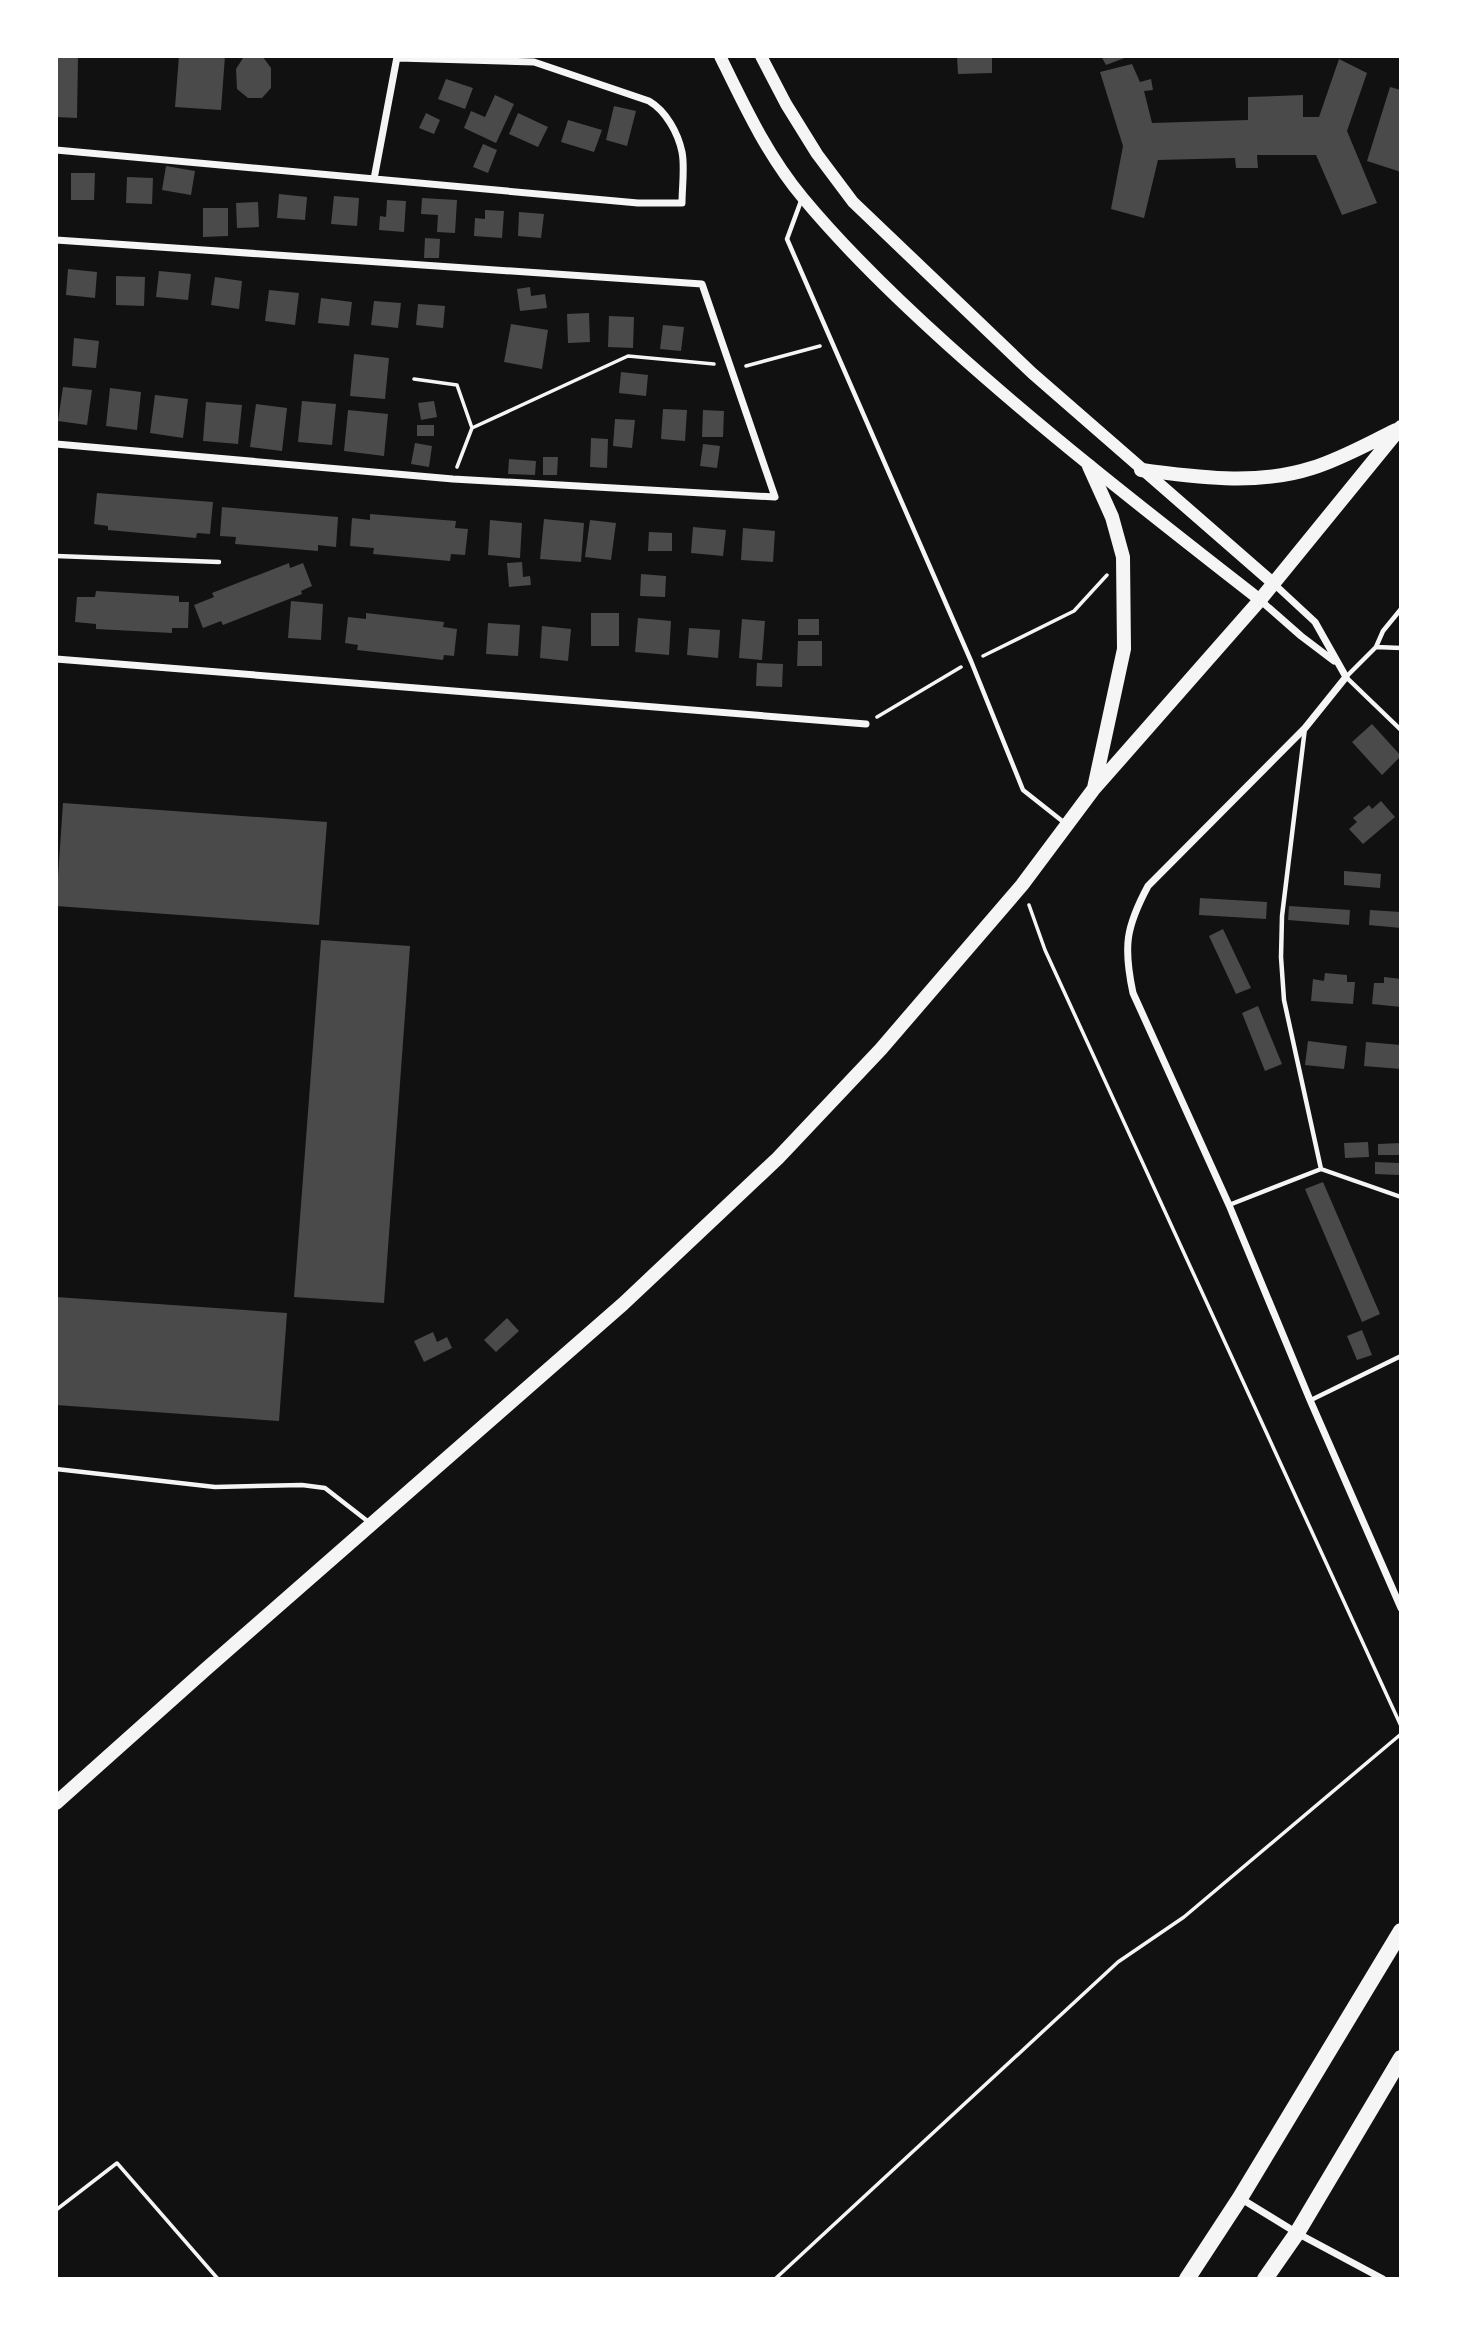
<svg xmlns="http://www.w3.org/2000/svg" width="1457" height="2335" font-family="Signika,sans-serif">
<style>
.building{fill:#4a4a4a}
.lines{fill:none;stroke-linecap:round;stroke-linejoin:round}
.path{stroke:#f5f5f5;stroke-width:3.5}
.service{stroke:#f5f5f5;stroke-width:4.5}
.minor{stroke:#f5f5f5;stroke-width:7}
.secondary{stroke:#f5f5f5;stroke-width:12}
.primary{stroke:#f5f5f5;stroke-width:14}
.trunk{stroke:#f5f5f5;stroke-width:16}
</style>
<rect width="100%" height="100%" fill="#111"/>
<!-- building -->
<path class="building" d="M56 56H78L77 118 56 117Z
M179 56H225L221 110 175 107Z
M957 56H992V73L958 74Z
M1101 56H1130L1106 65Z
M263 57 271 68V88L262 98H248L237 89 236 69 243 58Z
M1339 59 1367 73 1347 131 1377 203 1342 215 1316 155H1257L1258 168H1236L1235 158 1158 160 1144 218 1111 209 1123 146 1100 72 1132 64 1140 82 1151 79 1153 90 1144 91 1152 123 1248 120V97L1303 95V117H1319Z
M446 79 473 88 465 109 438 99Z
M1390 87 1401 90V172L1367 161Z
M495 95 514 104 496 143 464 128 471 111 485 117Z
M614 106 636 111 627 146 606 140Z
M426 113 440 120 434 134 419 128Z
M518 113 548 127 538 147 509 134Z
M568 120 602 130 594 152 561 142Z
M483 144 497 150 488 173 473 167Z
M166 166 195 171 191 195 162 190Z
M71 173H95L94 200H71Z
M127 177 153 178 152 204 126 203Z
M279 194 307 197 305 220 277 218Z
M334 196 359 198 357 226 331 224Z
M422 198 457 200 455 233 437 232 438 215 421 214Z
M387 200 406 201 404 232 379 230 380 216 386 217Z
M258 202 259 227 237 228 236 203Z
M203 208H228V236L203 237Z
M485 210 504 211 502 238 474 236 475 218 485 219Z
M519 212 544 214 541 238 518 236Z
M425 238 440 239 439 258H424Z
M68 269 97 272 95 298 66 295Z
M159 271 191 274 188 300 156 297Z
M116 276 145 277 144 306 116 305Z
M215 277 242 281 239 309 211 305Z
M530 287 531 296 545 294 547 308 520 311 517 289Z
M269 290 299 293 295 325 265 321Z
M321 298 352 302 349 326 318 323Z
M374 301 401 303 398 328 371 325Z
M418 304 445 306 443 328 416 325Z
M589 313 590 342 568 343 567 314Z
M609 316 634 317 633 348 608 347Z
M511 324 548 330 542 369 504 362Z
M663 325 684 327 681 351 660 349Z
M74 338 99 341 96 368 72 366Z
M354 354 389 358 385 399 350 396Z
M621 372 648 375 646 396 619 393Z
M63 387 92 390 87 425 58 421Z
M110 388 141 392 137 430 106 426Z
M155 395 188 399 183 438 150 433Z
M302 401 336 404 332 445 298 442Z
M434 401 437 417 421 420 418 403Z
M206 402 242 405 238 444 203 441Z
M256 404 287 408 282 451 250 447Z
M663 409 687 410 685 441 661 439Z
M348 410 388 414 384 456 344 451Z
M703 410 724 411 723 437H702Z
M615 419 635 420 632 448 613 446Z
M417 425H434V436H417Z
M591 438 608 439 607 468 590 467Z
M415 443 432 446 429 467 411 464Z
M703 444 720 446 717 468 700 466Z
M543 457H558L557 475H543Z
M509 459 536 461 535 475 508 474Z
M97 493 213 502 210 534 197 533 196 538 108 530V526L94 524Z
M222 507 338 517 336 547 318 545V551L235 544 236 537 220 536Z
M370 514 456 521 455 528 468 529 465 555 451 554 450 561 373 554 374 548 350 546 352 518 370 520Z
M544 519 584 523 581 562 540 559Z
M490 520 522 523 520 558 488 555Z
M590 520 616 523 611 560 585 557Z
M693 527 726 530 723 556 691 553Z
M743 528 775 531 773 562 741 560Z
M649 532 672 533V551H648Z
M522 562 523 577 530 576 531 585 509 587 507 563Z
M289 563 290 568 303 563 312 586 301 591 302 594 223 625 221 621 203 628 194 605 214 597 212 593Z
M641 574 666 576 665 597 640 596Z
M96 591 179 596V602H189L188 628H172V633L96 629V624L75 622 77 597H95Z
M291 601 323 604 321 640 288 638Z
M366 613 444 622 443 627 457 629 454 656 444 655 443 660 357 650 358 645 345 643 348 617 366 619Z
M591 613H619V646H591Z
M638 618 671 621 669 655 635 652Z
M742 619 765 621 762 660 739 658Z
M798 619H819V635H798Z
M488 623 520 625 518 656 486 654Z
M542 626 571 629 568 661 540 658Z
M689 628 720 630 718 658 687 655Z
M798 641H822V666H797Z
M757 663 783 664 782 687 756 686Z
M1372 724 1401 756 1382 775 1352 742Z
M1381 801 1395 817 1363 844 1349 829 1357 822 1353 818 1369 805 1372 809Z
M63 803 327 822 319 925 56 906Z
M1344 871 1381 874 1380 888 1344 885Z
M1200 898 1267 902 1266 919 1199 915Z
M1289 906 1350 910 1349 925 1288 920Z
M1370 910 1401 912V928L1369 925Z
M1223 929 1251 988 1236 994 1209 936Z
M321 940 410 946 384 1303 294 1297Z
M1325 973 1347 975V982H1355L1353 1004 1311 1001 1313 979 1324 981Z
M1384 977 1401 979V1007L1372 1004 1374 983H1384Z
M1258 1006 1282 1064 1265 1071 1242 1013Z
M1308 1041 1347 1046 1344 1069 1305 1065Z
M1366 1042 1401 1045V1069L1364 1066Z
M1368 1142 1369 1157 1345 1158 1344 1143Z
M1401 1143V1155H1378V1144Z
M1375 1162 1399 1163V1175L1375 1174Z
M1323 1182 1380 1314 1362 1322 1305 1189Z
M56 1297 287 1313 279 1421 56 1405Z
M507 1318 519 1331 496 1352 484 1340Z
M1362 1330 1372 1355 1357 1360 1347 1336Z
M433 1332 437 1342 447 1337 452 1348 424 1362 414 1341Z"/>
<g class="lines">
<!-- path -->
<path class="path" d="M746 366 820 346
M414 379 457 385 472 428
M457 467 472 428 628 356 714 364
M983 656 1074 611 1107 575
M877 717 961 667
M1029 905 1045 950 1401 1726
M56 2210 117 2163 218 2279
M775 2279 1118 1962 1184 1917 1401 1734"/>
<!-- service -->
<path class="service" d="M801 201 787 239 971 661 1023 790 1066 824
M56 556 219 562
M1376 647 1383 631 1401 609
M1401 648 1376 647 1346 677 1401 730
M1321 1169 1401 1197
M1229 1205 1321 1169 1284 1000 1281 957 1282 916 1305 728
M1311 1400 1401 1356
M56 1469 215 1487 302 1485 325 1488 370 1523"/>
<!-- minor -->
<path class="minor" d="M56 150 638 203H682C682 187 685 167 682 152 678 133 666 111 649 101L534 62 398 58
M374 179 397 57
M56 240 702 284 775 497 453 479 56 444
M1273 583 1315 622 1346 677 1305 728 1148 886C1126 927 1123 946 1133 993L1229 1205 1310 1400 1401 1608
M1260 600 1301 636 1334 661
M56 659 866 724
M1240 2198 1297 2233 1383 2279"/>
<!-- secondary -->
<path class="secondary" d="M720 56C744 105 767 155 803 198 847 251 897 299 948 345 1048 435 1154 517 1260 600
M761 56 786 104 817 154 853 202 1032 373 1273 583"/>
<!-- primary -->
<path class="primary" d="M1089 466 1112 517 1123 557 1124 649 1094 788
M1141 470C1198 477 1256 486 1312 468 1341 459 1369 443 1396 430
M56 1803 206 1669 623 1304 778 1158 881 1049 1022 885 1093 790 1260 600 1401 427"/>
<!-- trunk -->
<path class="trunk" d="M1187 2279 1240 2198 1401 1931
M1265 2279 1297 2233 1401 2058"/>
</g>
<!-- border -->
<rect width="1457" height="2335" fill="none" stroke="#ffffff" stroke-width="116"/>
</svg>
